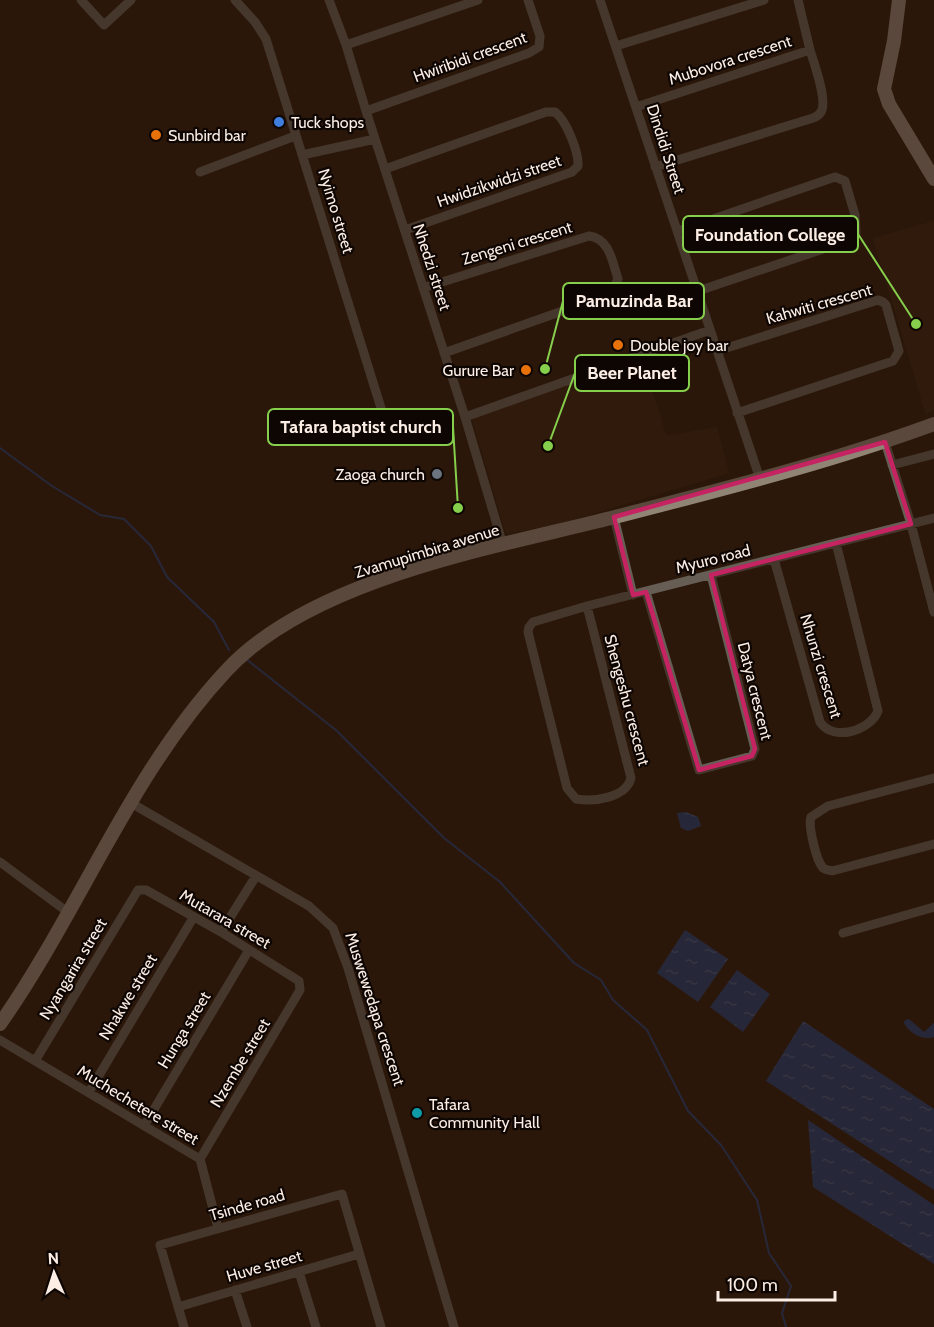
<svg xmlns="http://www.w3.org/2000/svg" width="934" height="1327" font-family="Cabin,sans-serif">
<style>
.built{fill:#371e0d}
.water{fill:url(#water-ripples)}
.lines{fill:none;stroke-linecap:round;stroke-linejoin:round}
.stream{stroke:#213b6f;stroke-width:2}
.street{stroke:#665e55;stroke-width:9}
.secondary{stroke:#908475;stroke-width:14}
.marked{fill:none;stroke:#c52362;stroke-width:4.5;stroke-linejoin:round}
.shop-dot{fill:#3f7fe0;stroke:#0e0603;stroke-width:2}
.food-dot{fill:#e8710a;stroke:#0e0603;stroke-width:2}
.worship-dot{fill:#6b7280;stroke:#0e0603;stroke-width:2}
.culture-dot{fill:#0f9aa8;stroke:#0e0603;stroke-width:2}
.labels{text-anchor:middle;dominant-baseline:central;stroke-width:4.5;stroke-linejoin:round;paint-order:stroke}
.street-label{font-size:16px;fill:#fceee5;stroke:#0e0603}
.poi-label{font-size:16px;fill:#fceee5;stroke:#0e0603;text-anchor:start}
.leader{fill:none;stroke:#86cf4c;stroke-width:2}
.callout-dot{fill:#86cf4c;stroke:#0e0603;stroke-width:2}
.callout{fill:#0e0603;stroke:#86cf4c;stroke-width:2}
.callout-label{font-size:18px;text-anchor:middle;font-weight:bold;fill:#fceee5}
</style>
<defs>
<pattern id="water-ripples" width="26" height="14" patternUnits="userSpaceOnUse" patternTransform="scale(1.5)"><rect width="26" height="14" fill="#213b6f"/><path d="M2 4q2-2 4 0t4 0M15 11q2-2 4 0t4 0" fill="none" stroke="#425883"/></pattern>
</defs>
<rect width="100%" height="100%" fill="#2b180b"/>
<!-- built -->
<path class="built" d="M934 221V409L926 415 873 238Z
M640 362 658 408 666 436 717 427 729 473 558 524 506 534 471 415 584 376Z"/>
<!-- water -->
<path class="water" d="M686 812 698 817 701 826 688 831 681 828 677 813Z
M685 930 728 959 698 1002 657 973Z
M737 970 770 994 743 1032 710 1007Z
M909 1019 924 1032 934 1023V1037C923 1041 909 1033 904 1023L905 1020Z
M803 1021 934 1109V1190L766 1081Z
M808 1120 934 1205V1264L813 1187Z"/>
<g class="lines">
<!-- stream -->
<path class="stream" d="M0 448 52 486 100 515 124 519 151 546 167 577 214 622 229 650
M246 659 337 731 444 838 500 882 574 963 601 980 613 1000 647 1030 688 1111 721 1145 757 1200 769 1253 791 1286 782 1313 786 1327"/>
<!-- street -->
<path class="street" d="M81 0 104 25 131 0
M235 0 255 22 266 39 391 440
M329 0 346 45 366 111 465 417 503 545
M600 0 760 479
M798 0 810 50
M346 45 478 0
M616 46 764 0
M636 107 810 50C814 63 828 101 821 112 819 115 816 117 813 118L655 167
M366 111 529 53 539 47 540 36 528 0
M302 155 375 139
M385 169 546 112H555C566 120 579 152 578 166L572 172 405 230
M200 172 295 136
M678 231 835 177 845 181 855 215 856 232 850 240 698 291
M423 288 589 236C610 239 612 261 618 279L612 291 605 296 444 353
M717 351 878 300 883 302 886 305 899 351 893 361 737 413
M465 417 710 330
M885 442 911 524 934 612
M892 465 934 454
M614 517 633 595
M774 559 820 722C833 742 870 731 878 711L836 543
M646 592 699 770 752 756 755 749 711 575
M587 606 631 778C626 798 594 802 576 799L567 788 528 632 529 627 533 622 587 606 934 518
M934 778 828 806 811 817C808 826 816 860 823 868 826 870 828 870 832 871L934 844
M131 803 309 906 333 928 348 968 454 1327
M0 862 69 913
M221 932 256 876
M843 933 934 907
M0 1040 200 1159 218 1228
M35 1061 138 890H146L221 932 299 981 300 990 200 1159
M89 1092 193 918
M144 1126 249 950
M299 1272 316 1327
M235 1290 247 1327
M178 1307 359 1254
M184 1327 160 1245 342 1194 381 1327"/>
<!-- secondary -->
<path class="secondary" d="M899 0 894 41 884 89 889 104 934 179
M0 1024C80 910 130 774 226 671 311 579 492 548 611 518 719 490 828 463 934 424"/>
</g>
<!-- marked area -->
<path d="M0 0H934V1327H0ZM885 442 911 524 711 575 755 749 752 756 699 770 646 592 633 595 614 517Z" fill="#2b180b" fill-opacity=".55" fill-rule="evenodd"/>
<path class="marked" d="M885 442 911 524 711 575 755 749 752 756 699 770 646 592 633 595 614 517Z"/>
<!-- markers -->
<circle class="shop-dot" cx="279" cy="122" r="6"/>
<g class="food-dot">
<circle cx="156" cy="135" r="6"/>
<circle cx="618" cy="345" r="6"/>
<circle cx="526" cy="370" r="6"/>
</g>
<circle class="worship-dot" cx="437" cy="474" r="6"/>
<circle class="culture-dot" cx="417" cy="1113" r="6"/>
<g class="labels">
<!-- street labels -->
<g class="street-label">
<text transform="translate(470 57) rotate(-20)">Hwiribidi crescent</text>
<text transform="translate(730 60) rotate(-18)">Mubovora crescent</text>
<text transform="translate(666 149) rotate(72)">Dindidi Street</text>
<text transform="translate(499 181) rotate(-19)">Hwidzikwidzi street</text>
<text transform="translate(336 211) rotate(73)">Nyimo street</text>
<text transform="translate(517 243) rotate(-17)">Zengeni crescent</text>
<text transform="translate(432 267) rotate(72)">Nhedzi street</text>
<text transform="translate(819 304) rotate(-16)">Kahwiti crescent</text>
<text transform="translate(427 551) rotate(-17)">Zvamupimbira avenue</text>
<text transform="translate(713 559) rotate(-14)">Myuro road</text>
<text transform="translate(821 666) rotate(73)">Nhunzi crescent</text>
<text transform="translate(755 691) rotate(76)">Datya crescent</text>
<text transform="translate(627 700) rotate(75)">Shengeshu crescent</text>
<text transform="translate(225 919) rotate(30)">Mutarara street</text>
<text transform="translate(73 969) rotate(-59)">Nyangarira street</text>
<text transform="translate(128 997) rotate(-59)">Nhakwe street</text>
<text transform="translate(375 1009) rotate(72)">Muswewedapa crescent</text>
<text transform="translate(184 1030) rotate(-59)">Hunga street</text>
<text transform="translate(240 1063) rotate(-59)">Nzembe street</text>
<text transform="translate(138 1105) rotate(31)">Muchechetere street</text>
<text transform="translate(247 1205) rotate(-16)">Tsinde road</text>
<text transform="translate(264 1266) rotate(-16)">Huve street</text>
</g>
<!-- poi labels -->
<g class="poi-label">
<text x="291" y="122">Tuck shops</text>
<text x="168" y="135">Sunbird bar</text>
<text x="630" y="345">Double joy bar</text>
<text x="514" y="370" text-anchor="end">Gurure Bar</text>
<text x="425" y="474" text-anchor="end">Zaoga church</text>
<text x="429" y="1104">Tafara<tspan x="429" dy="18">Community Hall</tspan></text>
</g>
</g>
<!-- callouts -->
<path class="leader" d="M916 324L858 234M545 369L563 301M548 446L575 373M458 508L453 427"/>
<g class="callout-dot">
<circle cx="916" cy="324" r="6"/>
<circle cx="545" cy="369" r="6"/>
<circle cx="548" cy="446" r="6"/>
<circle cx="458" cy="508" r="6"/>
</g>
<g class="callout">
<rect x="683" y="216" width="175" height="36" rx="6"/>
<rect x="563" y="283" width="141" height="36" rx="6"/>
<rect x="575" y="355" width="114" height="36" rx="6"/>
<rect x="268" y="409" width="185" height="36" rx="6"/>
</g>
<g class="callout-label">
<text x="770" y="241">Foundation College</text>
<text x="634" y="307">Pamuzinda Bar</text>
<text x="632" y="379">Beer Planet</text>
<text x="361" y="433">Tafara baptist church</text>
</g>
<!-- north arrow -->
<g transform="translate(54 1273) rotate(357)" stroke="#0e0603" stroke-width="4.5" paint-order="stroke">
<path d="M0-4.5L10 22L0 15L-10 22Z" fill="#fceee5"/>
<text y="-9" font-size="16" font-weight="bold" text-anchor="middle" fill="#fceee5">N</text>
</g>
<!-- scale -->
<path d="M718 1291v9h117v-9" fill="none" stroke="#fceee5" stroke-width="3"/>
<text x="727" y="1291" font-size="18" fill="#fceee5" stroke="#0e0603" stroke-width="4.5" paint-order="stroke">100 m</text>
</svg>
